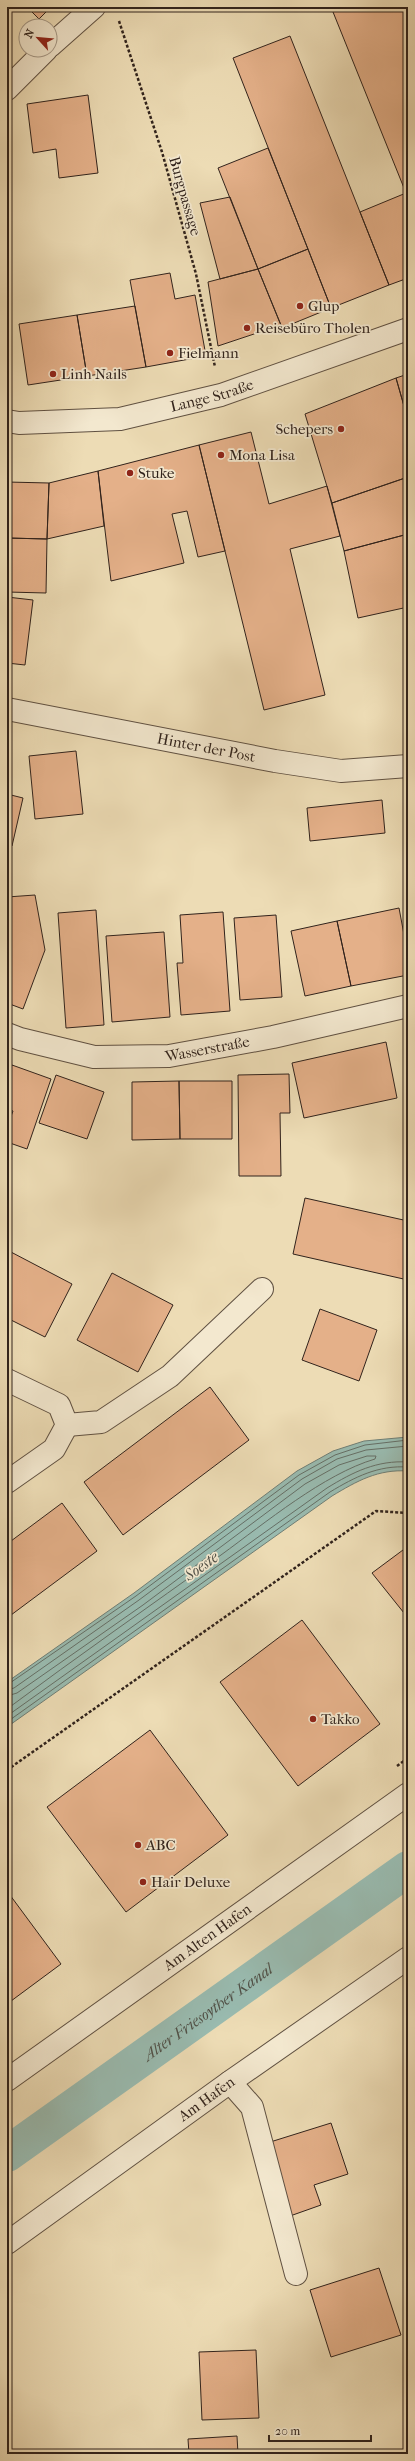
<svg xmlns="http://www.w3.org/2000/svg" width="415" height="2461" font-family="'IM FELL French Canon',serif">
<style>
.water{fill:#99bbb0;stroke:#6f7e75}
.lines{fill:none;stroke-linecap:round;stroke-linejoin:round}
.shore{stroke:#656f66;stroke-width:1}
.canal{stroke:#99bbb0;stroke-width:36}
.building{fill:#e4b089;stroke:#31231c}
.minor-casing{stroke:#605142;stroke-width:24}
.path{stroke:#31231c;stroke-width:2.5;stroke-dasharray:3 2;stroke-linecap:butt}
.minor{stroke:#f3e8cf;stroke-width:22}
.poi-dot{fill:#8f2418;stroke:#f3e8cf;stroke-width:1.5}
.labels{text-anchor:middle;dominant-baseline:central;stroke-width:3.5;stroke-linejoin:round;paint-order:stroke}
.street-label{font-size:15px;fill:#31231c;stroke:#f3e8cf}
.poi-label{font-size:15px;fill:#31231c;stroke:#f3e8cf;text-anchor:start}
.water-label{font-size:16px;font-style:italic;fill:#505148;stroke:#f3e8cf}
</style>
<rect width="100%" height="100%" fill="#eddcb5"/>
<filter id="stains"><feTurbulence type="fractalNoise" baseFrequency=".005" numOctaves="4"/><feColorMatrix values="0 0 0 0 .2 0 0 0 0 .09 0 0 0 0 .02 0 0 0 .5 -.17"/></filter>
<radialGradient id="worn" r=".72"><stop offset=".6" stop-color="#630" stop-opacity="0"/><stop offset="1" stop-color="#630" stop-opacity=".3"/></radialGradient>
<!-- water -->
<path class="water" d="M408 1437V1471C378 1469 357 1481 332 1496L7 1727V1682L134 1593 297 1471 333 1451 364 1441Z"/>
<g class="lines">
<!-- shore -->
<path class="shore" d="M7 1685 136 1596 299 1475 335 1455 365 1445 408 1440
M7 1690 14 1688 139 1600 302 1479 337 1459 366 1450 408 1446
M7 1696 17 1693 143 1605 305 1484 339 1465 367 1456H376L375 1459C324 1474 265 1523 221 1555 150 1606 78 1656 7 1709
M7 1716 327 1488C353 1472 377 1460 408 1462
M7 1722 330 1492C355 1477 378 1465 408 1467"/>
<!-- canal -->
<path class="canal" id="s1" d="M7 2154 408 1869"/>
</g>
<!-- building -->
<path class="building" d="M27 7H51L39 19Z
M331 7H408V197L406 193Z
M290 36 389 285 331 308 233 58Z
M88 95 98 173 59 178 56 149 33 153 27 104Z
M268 148 308 249 258 269 218 168Z
M406 193 408 278 389 285 360 212Z
M230 197 258 269 220 279 200 203Z
M308 249 331 308 282 328 258 269Z
M258 269 281 325 218 346 208 282Z
M170 273 175 299 195 295 206 356 146 367 130 280Z
M135 306 146 367 87 376 77 315Z
M77 315 87 376 28 385 19 324Z
M408 374V420L396 378Z
M396 378 408 420V477L332 503 305 414Z
M251 432 269 504 327 486 340 536 290 549 325 695 264 710 199 445Z
M199 445 225 551 198 557 187 511 172 514 184 563 111 581 98 471Z
M98 471 104 526 47 539 49 483Z
M408 477V534L344 551 332 503Z
M7 482 49 483 47 539 7 538Z
M408 534V607L358 618 344 551Z
M7 538 47 539 46 593 7 592Z
M7 597 33 600 25 665 7 663Z
M76 751 83 814 35 819 29 756Z
M7 794 23 798 12 846 7 845Z
M382 800 385 833 310 841 307 808Z
M35 895 45 950 23 1009 7 1003V897Z
M399 908 408 956V975L351 986 337 921Z
M96 910 104 1025 66 1028 58 913Z
M223 912 230 1011 181 1015 177 963H183L180 915Z
M276 915 282 997 240 1000 234 918Z
M337 921 351 986 305 996 291 931Z
M164 932 170 1017 112 1022 106 936Z
M386 1042 397 1098 304 1118 292 1063Z
M12 1065 51 1079 27 1149 7 1142V1127L13 1111 7 1109V1079Z
M289 1074 290 1113H280L281 1176H239L238 1075Z
M56 1075 104 1092 87 1139 39 1123Z
M179 1081H232V1139H180Z
M179 1081 180 1139 132 1140V1082Z
M305 1198 408 1221V1280L293 1254Z
M9 1251 72 1284 45 1337 7 1318V1256Z
M112 1273 173 1305 138 1372 77 1340Z
M320 1309 377 1330 359 1381 302 1360Z
M210 1387 249 1440 123 1535 84 1482Z
M62 1503 97 1551 7 1618V1544Z
M407 1547H408V1618L372 1573Z
M302 1620 380 1724 298 1786 220 1682Z
M150 1730 228 1835 126 1912 47 1807Z
M7 1891 61 1964 7 2004Z
M331 2123 348 2174 314 2185 321 2205 290 2216 267 2143Z
M379 2268 401 2335 331 2357 310 2290Z
M256 2350 259 2418 202 2420 199 2352Z
M237 2436 238 2454H189L188 2439Z"/>
<g class="lines">
<defs>
<g id="minor">
<path d="M50 46 94 7"/>
<path d="M7 89 46 50"/>
<path id="s2" d="M7 421 19 423 120 419 221 395 408 329"/>
<path id="s3" d="M7 709 275 761 341 771 408 766"/>
<path id="s4" d="M7 1034 20 1039 94 1057 169 1056 273 1037 408 1006"/>
<path d="M7 1380 59 1405 67 1425 54 1449 7 1482"/>
<path d="M67 1425 101 1422 170 1376 262 1289"/>
<path id="s5" d="M7 2080 408 1794"/>
<path d="M230 2082 252 2107 296 2274"/>
<path id="s6" d="M7 2243 230 2082 408 1958"/>
</g>
</defs>
<!-- minor casing -->
<use href="#minor" class="minor-casing"/>
<!-- path -->
<path class="path" d="M119 21 162 152 196 274 215 367
M397 1766 408 1758
M7 1770 376 1511 408 1513"/>
<!-- minor -->
<use href="#minor" class="minor"/>
</g>
<!-- markers -->
<g class="poi-dot">
<circle cx="300" cy="306" r="4"/>
<circle cx="247" cy="328" r="4"/>
<circle cx="170" cy="353" r="4"/>
<circle cx="53" cy="374" r="4"/>
<circle cx="341" cy="429" r="4"/>
<circle cx="221" cy="455" r="4"/>
<circle cx="130" cy="473" r="4"/>
<circle cx="313" cy="1719" r="4"/>
<circle cx="138" cy="1845" r="4"/>
<circle cx="143" cy="1882" r="4"/>
</g>
<g class="labels">
<!-- street labels -->
<g class="street-label">
<text transform="translate(185 196) rotate(74)">Burgpassage</text>
<text stroke="none"><textPath href="#s2" startOffset="208">Lange Straße</textPath></text>
<text stroke="none"><textPath href="#s3" startOffset="203">Hinter der Post</textPath></text>
<text stroke="none"><textPath href="#s4" startOffset="204">Wasserstraße</textPath></text>
<text stroke="none"><textPath href="#s5" startOffset="246">Am Alten Hafen</textPath></text>
<text stroke="none"><textPath href="#s6" startOffset="246">Am Hafen</textPath></text>
</g>
<!-- poi labels -->
<g class="poi-label">
<text x="308" y="306">Glup</text>
<text x="255" y="328">Reisebüro Tholen</text>
<text x="178" y="353">Fielmann</text>
<text x="61" y="374">Linh Nails</text>
<text x="333" y="429" text-anchor="end">Schepers</text>
<text x="229" y="455">Mona Lisa</text>
<text x="138" y="473">Stuke</text>
<text x="321" y="1719">Takko</text>
<text x="146" y="1845">ABC</text>
<text x="151" y="1882">Hair Deluxe</text>
</g>
<!-- water labels -->
<g class="water-label">
<text transform="translate(201 1566) rotate(-36)">Soeste</text>
<text stroke="none"><textPath href="#s1" startOffset="246">Alter Friesoyther Kanal</textPath></text>
</g>
</g>
<!-- margin -->
<rect width="415" height="2461" fill="none" stroke="#eddcb5" stroke-width="24"/>
<rect x="8" y="8" width="399" height="2445" fill="none" stroke="#31231c" stroke-width="2"/>
<rect x="12" y="12" width="391" height="2437" fill="none" stroke="#31231c"/>
<!-- north arrow -->
<g transform="translate(38 38) rotate(297)"><circle r="19" fill="#f3e8cf" stroke="#a59987"/>
<path d="M0-3L7 15L0 10L-7 15Z" fill="#8f2418"/>
<text y="-6" font-size="11" font-weight="bold" text-anchor="middle" fill="#31231c">N</text>
</g>
<!-- scale -->
<path d="M269 2435v6h102v-6" fill="none" stroke="#31231c" stroke-width="2"/>
<text x="275" y="2435" font-size="12" fill="#31231c" stroke="#f3e8cf" stroke-width="3" paint-order="stroke">20 m</text>
<rect width="100%" height="100%" filter="url(#stains)"/>
<rect width="100%" height="100%" fill="url(#worn)"/>
</svg>
